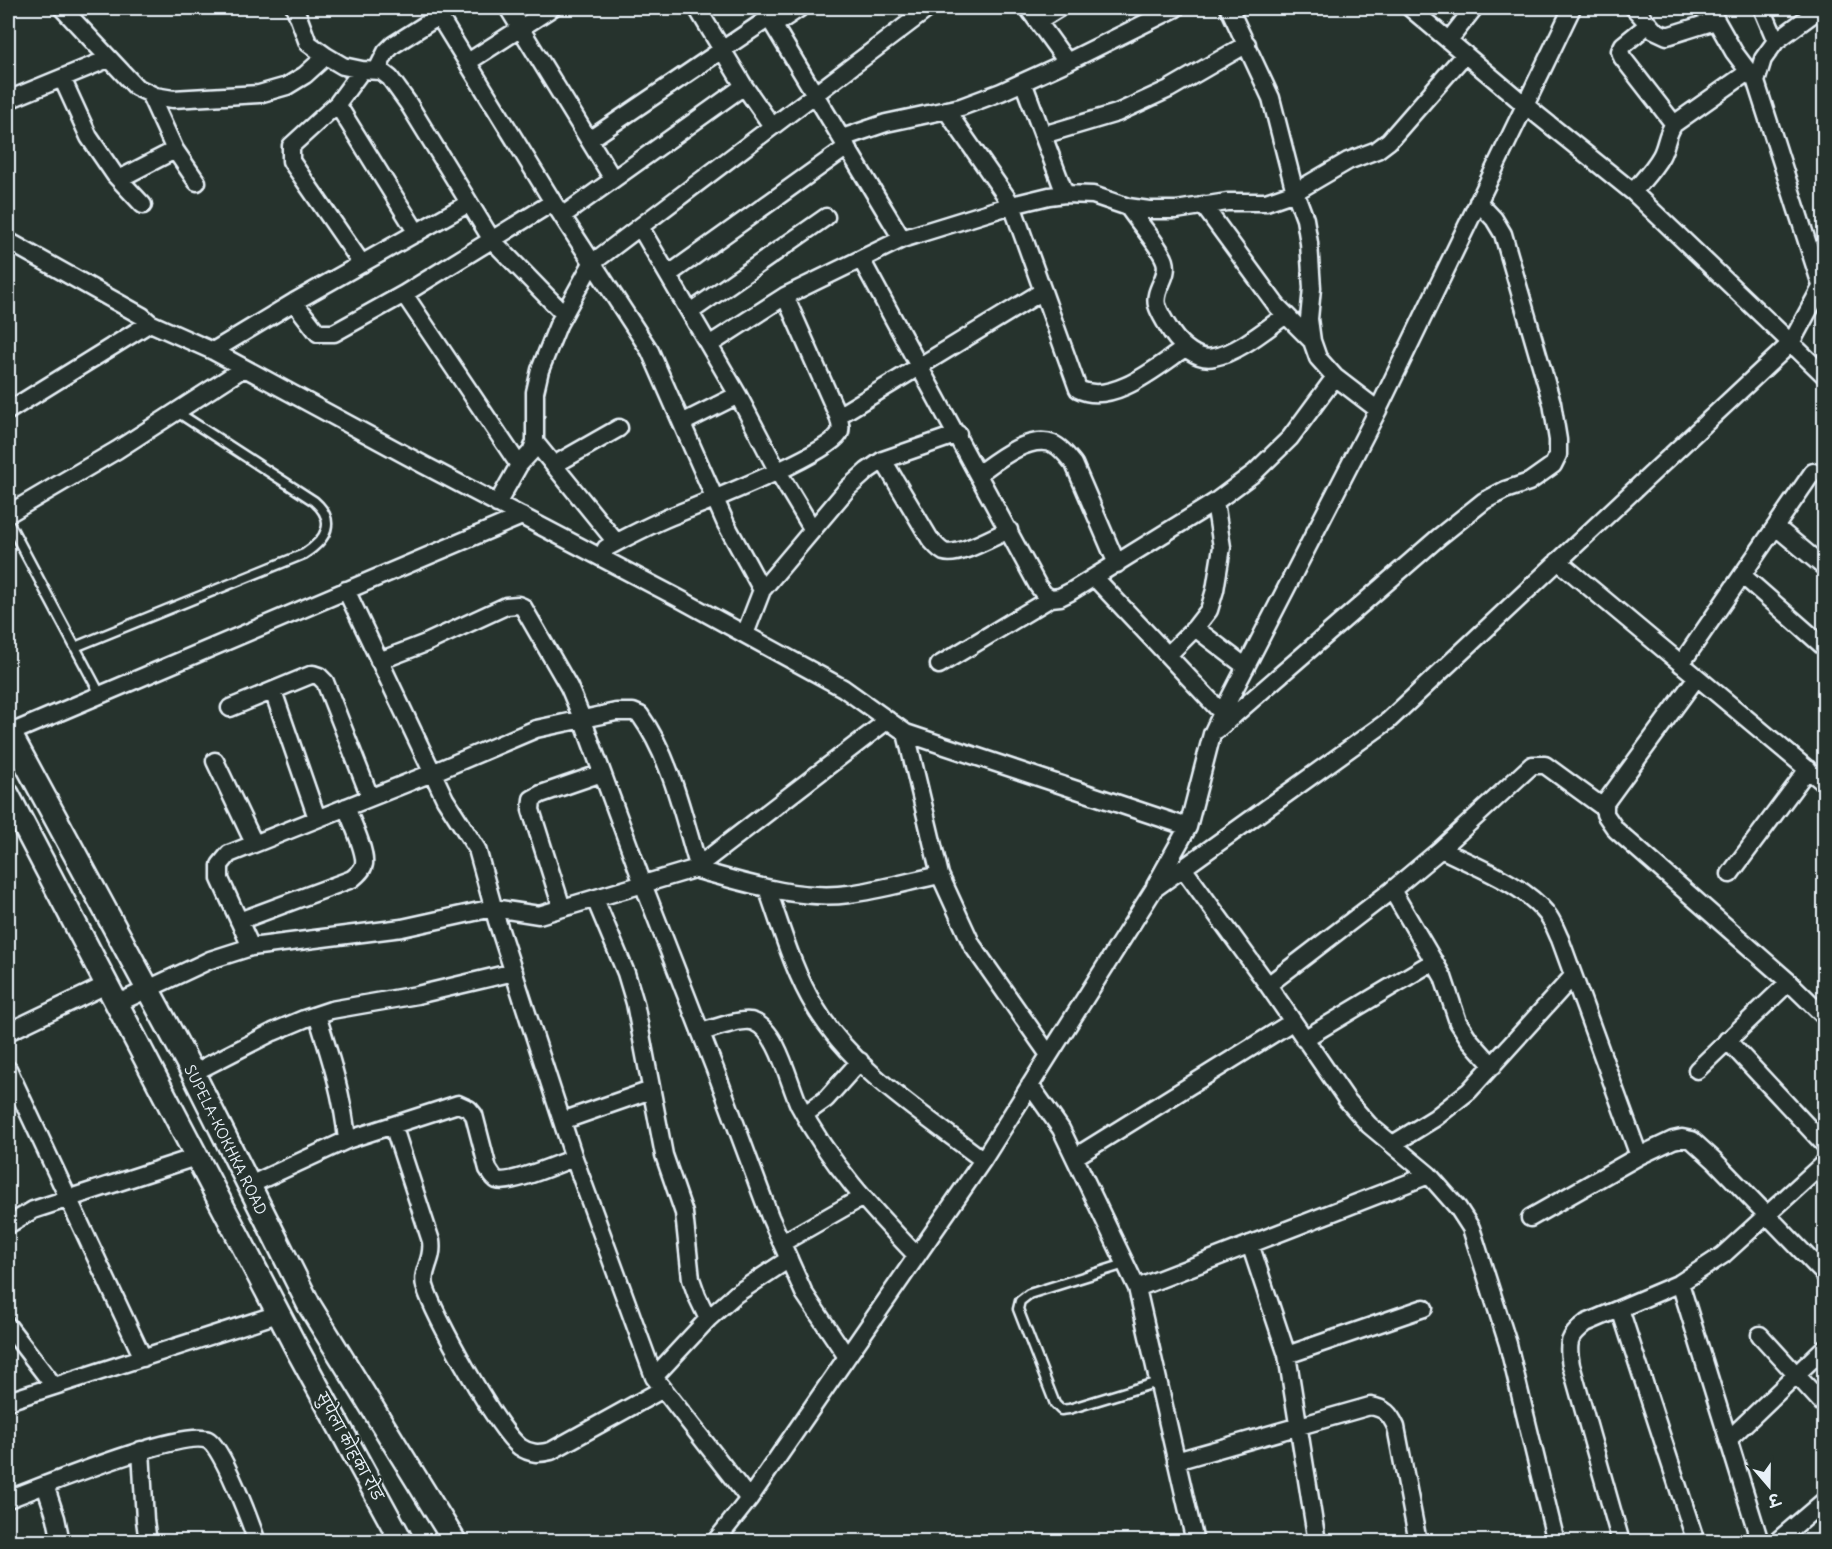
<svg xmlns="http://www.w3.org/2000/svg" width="1832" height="1549" font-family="Delius,'Playpen Sans Deva',sans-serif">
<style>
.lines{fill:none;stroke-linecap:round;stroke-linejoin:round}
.lane-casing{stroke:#e8f1f8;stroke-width:13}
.street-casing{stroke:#e8f1f8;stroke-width:21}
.secondary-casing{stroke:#e8f1f8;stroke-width:27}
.lane{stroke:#26332d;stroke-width:8}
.street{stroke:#26332d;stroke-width:16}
.secondary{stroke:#26332d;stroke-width:22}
.labels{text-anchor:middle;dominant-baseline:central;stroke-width:4.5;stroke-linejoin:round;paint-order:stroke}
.street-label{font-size:15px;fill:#e8f1f8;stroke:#26332d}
</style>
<rect width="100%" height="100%" fill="#26332d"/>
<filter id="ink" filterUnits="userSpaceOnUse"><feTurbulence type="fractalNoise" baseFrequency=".0167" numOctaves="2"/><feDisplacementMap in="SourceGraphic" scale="12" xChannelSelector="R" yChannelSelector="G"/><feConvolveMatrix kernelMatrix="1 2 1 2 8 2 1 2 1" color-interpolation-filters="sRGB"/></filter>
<g filter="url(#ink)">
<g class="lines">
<defs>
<path id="lane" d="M8 521 100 694
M75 647 304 554C327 539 337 521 314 501L177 412
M1125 1264 1029 1294 1020 1301 1018 1309 1055 1404 1061 1410 1069 1409 1158 1382"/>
<path id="street" d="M62 8 136 87 155 96 173 99 259 94 287 86 305 75 326 56
M295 8 308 43 326 56 343 66 362 70 381 71 390 78 408 103 492 240 564 314
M434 8 553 202 650 351 726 524 762 590
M508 8 613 179
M697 8 744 86 772 126
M763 8 902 239
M1028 8 1067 62
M1229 8 1271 98 1295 192 1305 219 1309 243 1312 288 1309 319 1312 341 1318 358 1335 377 1378 410
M1410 8 1525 105 1633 192 1791 343 1824 282
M1634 8 1654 30 1667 36 1715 21
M1709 8 1734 52 1755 80
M1762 8 1776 41
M1821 8 1776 41 1763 59 1756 82 1821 285
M1038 21 1059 8
M1649 24 1623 45 1620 51 1622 57 1674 124
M774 25 800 8
M1449 40 1474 8
M468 62 552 8
M362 70 337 104 291 146V161L362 264
M377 70 386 52 393 45 439 16
M62 78 89 137 115 175 143 205
M1023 82 1065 194
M149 93 175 150 197 182
M8 100 108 59
M337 104 417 233
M946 110 1012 205 1078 389C1112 406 1157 367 1185 348
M1043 135 1117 113 1169 89 1247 44
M842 138 886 123 961 107 1001 92 1067 62 1176 8
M589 140 769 18
M119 179 175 150
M1633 192C1642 181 1654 169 1661 156 1667 145 1666 135 1674 124L1748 72
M1203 205 1277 306 1312 341
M1128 207C1137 221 1160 246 1165 261 1170 277 1153 289 1157 305 1160 315 1167 325 1172 333 1181 346 1198 361 1214 357 1238 353 1266 329 1286 315
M562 216 744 86
M640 227 738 395 777 470 813 530
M8 241 142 316 150 323 213 351 424 465 680 599 843 688 906 733 1188 827
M668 275 847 147
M404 294 519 465
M294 302 318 333H334L404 294 553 202
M690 312 826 217
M709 345 785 296 861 259
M213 351 294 302 469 203
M1335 377 1290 438 1254 473 1215 502 1070 592 1060 597 1051 598 1044 594 1038 586 861 259 902 239 1012 205 1049 196 1065 194 1093 195 1128 207 1149 210H1176L1227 202H1266L1295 192 1348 161 1377 150 1389 141 1465 54
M8 411 150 323
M838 416 1043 291
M682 423 738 395
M535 442 616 542
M883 460 930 539C934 543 938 549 944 552 959 557 994 536 1009 530
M554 465 619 428
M978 474C996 461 1029 434 1053 444 1061 447 1068 457 1074 464L1117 564
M497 504 519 465 531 452 535 442V392L540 370 558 325 592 263 929 8
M8 514 117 450 244 368
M1776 527 1824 567
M602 558 606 548C629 536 653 523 677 514 706 502 825 456 839 434 842 429 840 422 838 416L785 296
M1558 561 1824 783
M1742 575 1824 647
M1095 578 1222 713
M346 590 445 799 477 849 497 921 574 1158 654 1377 749 1499
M1195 628 1246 667
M745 634 762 590 848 488 867 471 883 460 958 434
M1168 655 1195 628 1209 610 1215 590 1222 547 1215 502
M379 661 426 643 506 606 518 605 523 607 569 687 582 718 643 884 718 1077 770 1217 804 1293 847 1357
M1681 664 1813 472
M939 665 1051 598
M1697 677 1605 803V814L1616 830 1789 982 1824 1016
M273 691 317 818
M230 708 313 674 319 676 325 682 370 797
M1217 730 1439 537 1484 501 1505 490 1529 482 1553 465 1558 455V440L1552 403 1503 234 1494 219 1478 202
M906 733 940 875 972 945 1049 1055
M8 734 522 516
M215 761 254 843
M1441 849C1474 866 1524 884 1547 914 1553 921 1556 931 1560 939L1639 1156
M1183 868 1268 985 1347 1100 1369 1125 1429 1175 1458 1208 1471 1228 1508 1344 1556 1542
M694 869C742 882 799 901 849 894 880 890 910 881 940 875
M1730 874 1808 769
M1155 886 1188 827 1212 734 1222 713 1378 410 1572 8
M767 888C781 927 793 971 815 1007 854 1072 925 1115 983 1160
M1392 890 1443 977 1458 1022 1469 1039 1493 1066
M595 899 626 973 635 1003 664 1155 684 1213 691 1279 697 1296 708 1319
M562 908 531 810 532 799 541 794 602 773
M239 921 352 879C357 875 363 870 364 864 366 851 351 820 346 807
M251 947 220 879V865L229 854 432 773 536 729 616 712H633L640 715C671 758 683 816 698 865
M1268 985 1392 890 1441 849 1532 765H1545L1604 808
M116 1004 210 960 251 947 402 928 493 908 539 915 694 869 888 720
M317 1015C330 1056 343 1096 347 1140
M8 1032 106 985
M701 1032C713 1029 743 1017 754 1022 778 1031 789 1084 799 1105 829 1163 872 1209 917 1256
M1304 1039 1434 961
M1727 1040 1824 1144
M8 1069 143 1358
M1697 1070 1789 982
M193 1073 273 1032 304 1019 331 1010 417 995 514 972
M1030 1085 1061 1129 1137 1288 1195 1542
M805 1114 826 1099 860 1061
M562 1121 651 1090
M393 1125 431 1241C434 1261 421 1270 425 1286 434 1316 497 1429 520 1447 530 1454 539 1454 551 1451L663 1389
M1393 1144 1435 1118 1469 1091 1573 976
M1075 1157 1292 1022
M250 1185 347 1140 458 1104 469 1109 474 1115 488 1169C491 1173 493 1178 497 1180 511 1185 559 1163 574 1158
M1530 1218 1639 1156 1673 1140 1682 1138 1692 1140 1714 1160 1824 1274
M8 1225 33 1210 196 1157
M782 1243 861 1198
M1250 1244 1287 1355 1317 1542
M1680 1283 1760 1542
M1137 1288 1429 1175
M1620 1309 1696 1542
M8 1326 54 1386
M1760 1335 1824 1405
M1287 1355 1424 1308
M654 1377 708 1319 736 1294 789 1259
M8 1401 278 1314
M1728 1440 1824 1348
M141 1450 145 1520 148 1542
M1176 1461 1370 1406C1385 1408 1390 1414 1396 1427L1418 1542
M45 1485 56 1518 61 1542
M8 1499C41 1487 181 1429 208 1440 222 1446 251 1524 257 1542
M715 1542 749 1499 983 1160 1154 889 1388 721 1791 343 1824 375
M1621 1542 1571 1365C1567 1343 1568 1337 1586 1323L1680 1283 1723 1255 1824 1163
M1776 1542 1824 1501"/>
<g id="secondary">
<path id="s1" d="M8 730 193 1073 309 1305 455 1542"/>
<path d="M8 795 298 1351 402 1542"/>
</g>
</defs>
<!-- lane casing -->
<use href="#lane" class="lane-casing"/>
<!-- street casing -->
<use href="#street" class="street-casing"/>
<!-- secondary casing -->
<use href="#secondary" class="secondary-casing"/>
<!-- lane -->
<use href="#lane" class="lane"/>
<!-- street -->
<use href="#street" class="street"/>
<!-- secondary -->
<use href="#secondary" class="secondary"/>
</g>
</g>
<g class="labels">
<!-- street labels -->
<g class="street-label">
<text stroke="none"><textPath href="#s1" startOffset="464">SUPELA-KOKHKA ROAD</textPath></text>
<text transform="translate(350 1446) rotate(61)">सुपेला कोहका रोड</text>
</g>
</g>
<!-- margin -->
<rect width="1832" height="1549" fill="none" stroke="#26332d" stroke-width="30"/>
<rect x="15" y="15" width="1802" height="1519" fill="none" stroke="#e8f1f8" stroke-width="2" filter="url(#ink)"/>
<!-- north arrow -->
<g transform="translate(1769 1486) rotate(160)" stroke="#26332d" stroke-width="4.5" paint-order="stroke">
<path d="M0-4.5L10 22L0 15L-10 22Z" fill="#e8f1f8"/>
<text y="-9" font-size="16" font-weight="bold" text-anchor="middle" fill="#e8f1f8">उ</text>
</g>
</svg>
